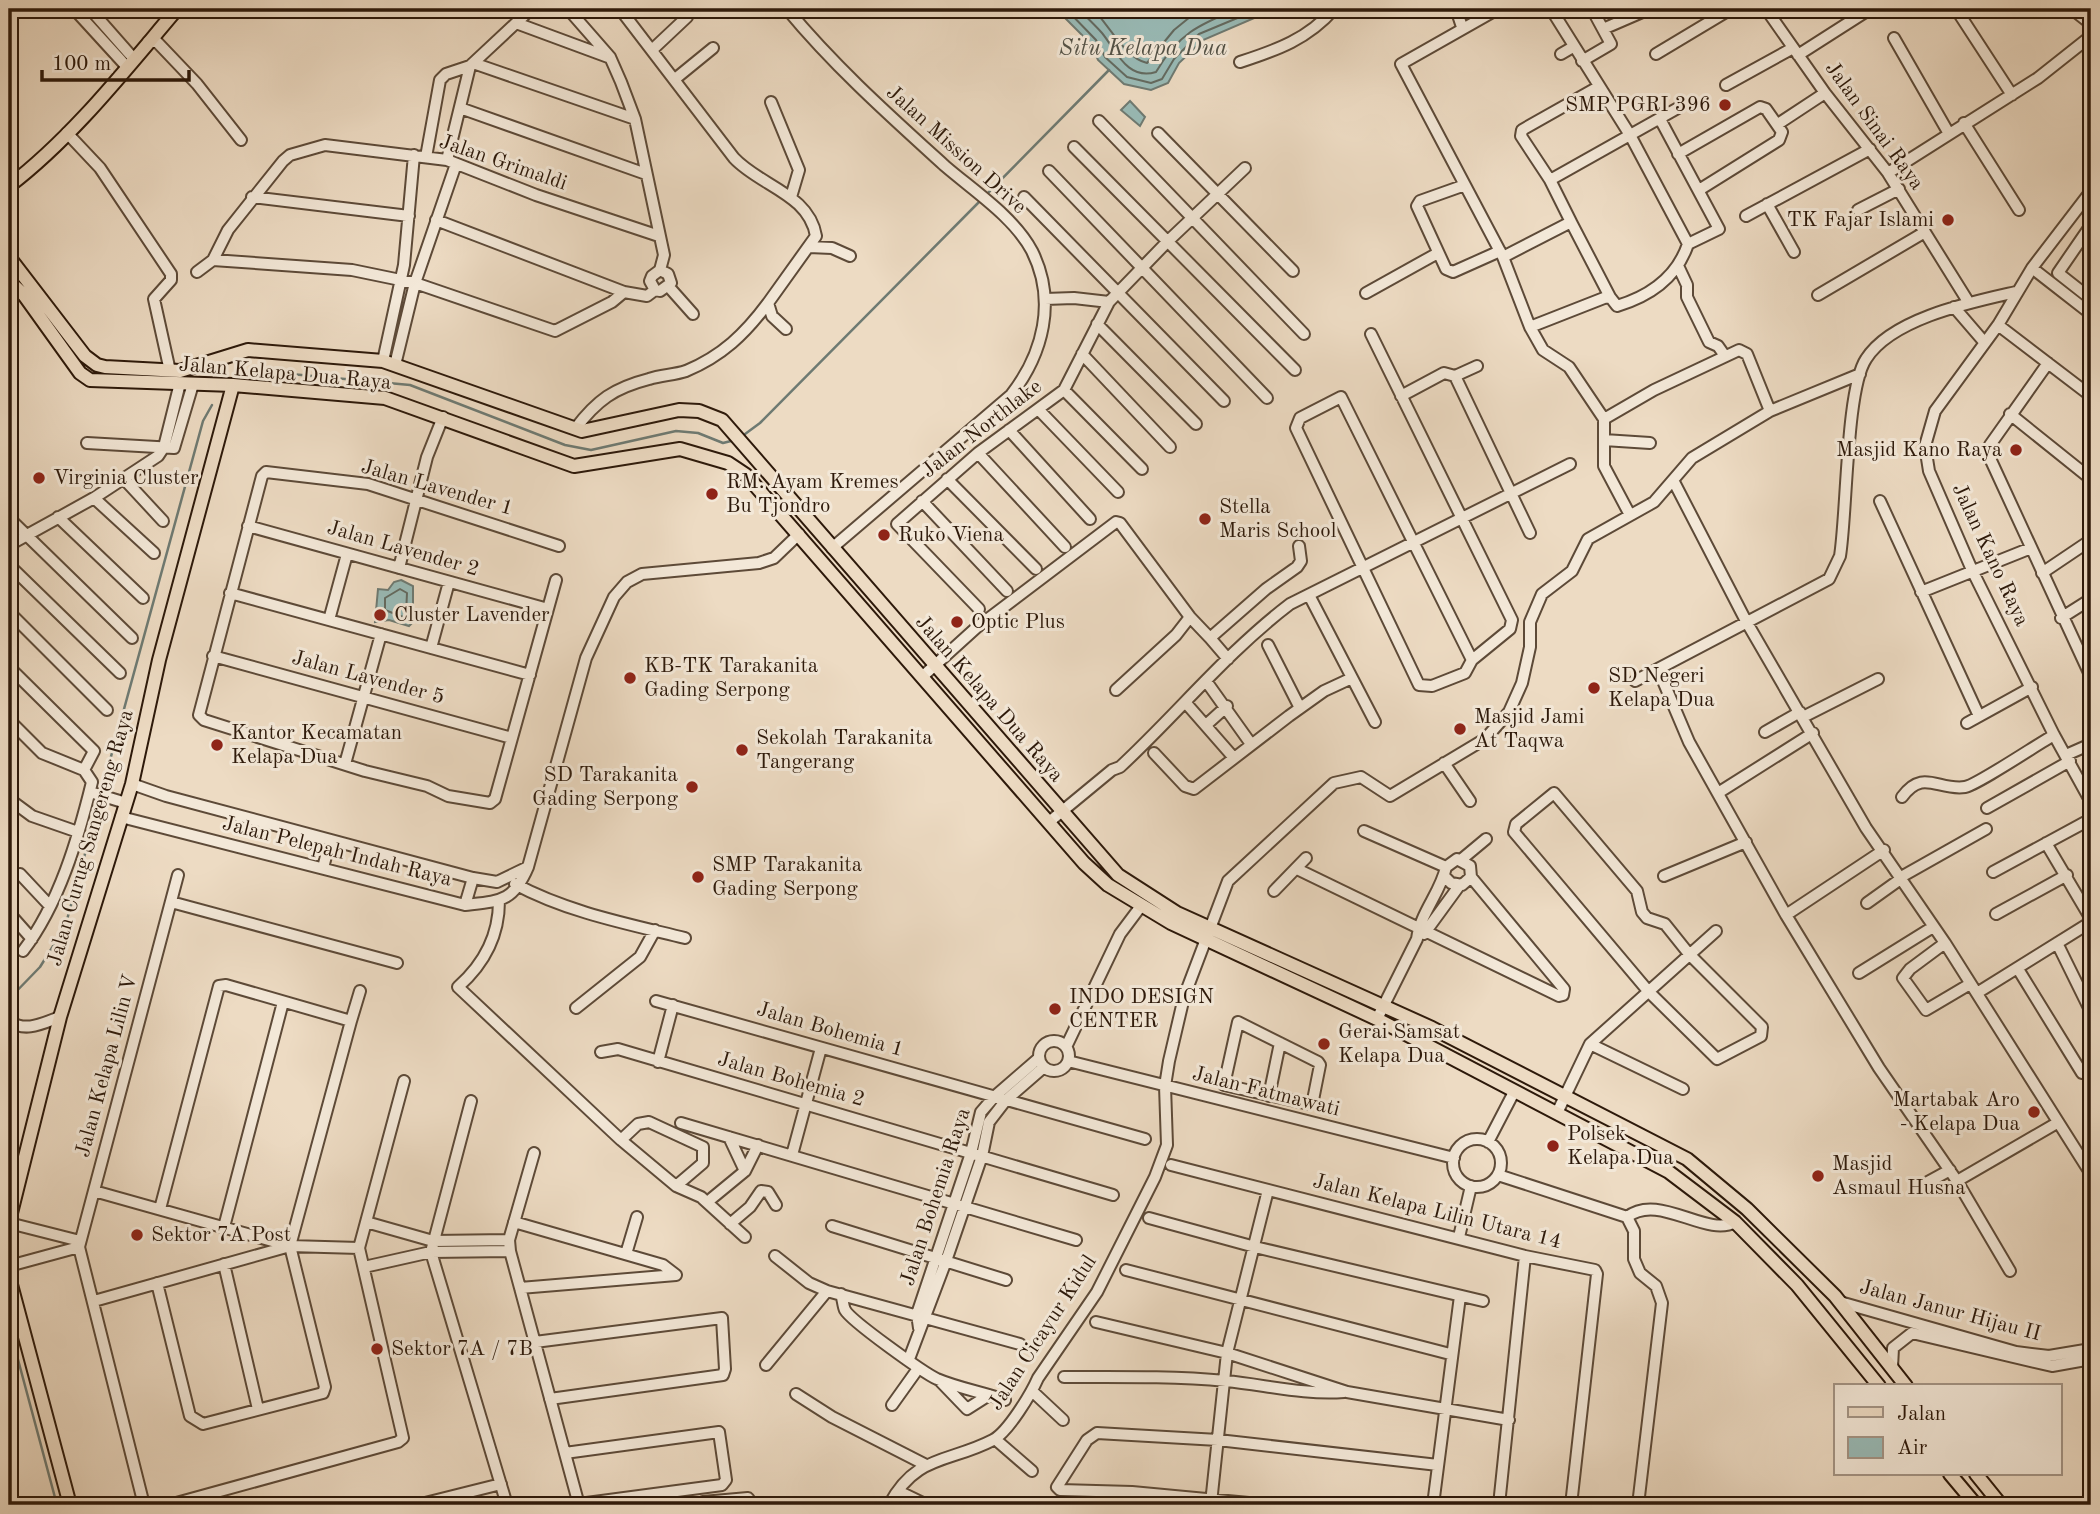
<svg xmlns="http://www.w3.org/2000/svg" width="2100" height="1514" font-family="'Old Standard TT',serif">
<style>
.water{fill:#99bbb7;stroke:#6e7a72;stroke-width:2}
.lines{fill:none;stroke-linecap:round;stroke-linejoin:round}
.shore{stroke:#636a60;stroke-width:2}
.stream{stroke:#6e7a72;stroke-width:2.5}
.minor-casing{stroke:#5d4a38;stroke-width:14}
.major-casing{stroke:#2d190a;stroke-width:16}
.minor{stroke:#f3e8d8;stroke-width:10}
.major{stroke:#eddbc3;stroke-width:12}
.poi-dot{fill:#8f2418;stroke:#f3e8d8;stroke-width:2.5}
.labels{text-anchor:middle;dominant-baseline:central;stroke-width:6;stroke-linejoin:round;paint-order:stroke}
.poi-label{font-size:21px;fill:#2d190a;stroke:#f3e8d8;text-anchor:start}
.street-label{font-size:21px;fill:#2d190a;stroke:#f3e8d8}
.water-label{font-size:23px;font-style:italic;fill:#535247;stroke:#f3e8d8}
</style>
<rect width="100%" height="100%" fill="#eddbc3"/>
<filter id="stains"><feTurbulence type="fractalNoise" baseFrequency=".00286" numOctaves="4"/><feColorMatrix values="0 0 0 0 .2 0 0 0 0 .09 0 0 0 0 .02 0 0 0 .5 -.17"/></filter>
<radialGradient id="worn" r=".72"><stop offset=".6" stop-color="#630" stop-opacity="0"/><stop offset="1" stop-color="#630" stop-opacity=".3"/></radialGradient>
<!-- water -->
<path class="water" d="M1056 9H1275L1203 40 1179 63 1168 83 1151 90 1124 84 1098 60 1091 44Z
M1130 101 1145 117 1140 126 1121 110Z
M401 580 413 586V622L409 626 389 620 375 622 378 589 388 590 394 582Z"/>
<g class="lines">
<!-- shore -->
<path class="shore" d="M1066 9 1096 40 1105 57 1127 77 1151 83 1162 79 1174 59 1199 34 1259 9
M1079 9C1086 17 1095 25 1102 33 1116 50 1127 81 1156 72 1178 34 1198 25 1237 9
M1093 9C1109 25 1125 58 1147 63L1174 30 1190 17 1210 9
M400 589 407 593 406 614 403 617 385 610V598Z"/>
<!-- stream -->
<path class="stream" d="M985 196 1109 70
M252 376 269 372 410 385 565 445 591 450 676 431 698 433 723 443 735 440
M741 437 760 423 980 201
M101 793 203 421 212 405
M9 999 40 967 65 927 100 799
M9 1326 57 1505"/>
<defs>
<path id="minor" d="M74 9 127 67
M90 9 134 59
M568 9 610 57 621 82 635 119 664 255 660 270 652 276 650 281 655 290 660 291 671 283 668 274 660 270
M620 9 734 158C760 186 809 194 816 236L768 303 772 316 786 329
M787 9C834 66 890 116 945 166 974 191 1014 217 1032 251 1057 301 1043 354 1011 395L832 548
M1456 9 1462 27
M1498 9 1401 64 1503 257
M1766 9 1825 93 1888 173 1969 303
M1956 9 2012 95
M2072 9 2091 24
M516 23 608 57
M1603 29 1647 10
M1894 38 1948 132
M148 42H157L197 84 241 140
M653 49 687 17
M1561 54 1573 47
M1656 54 1731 9
M1798 55 1870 9
M1582 61 1611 44 1592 9
M1240 62C1277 50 1308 39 1334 9
M473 63 635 119
M675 79 713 48
M1726 85 1793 48
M1598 87 1522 130 1521 136 1550 180 1678 108
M771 102 799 170 791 197
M460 108 646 174
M1660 119 1719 229 1688 244
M1099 121 1304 334
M1964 123 2019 210
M1778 124 1825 93
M67 133 100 168 171 274V280L154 299 170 371
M1158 133 1293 271
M1074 147 1295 370
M1678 154 1760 107 1766 109 1782 132 1779 140 1699 190
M426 157 440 80 446 74 470 66 531 9
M447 160 470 66
M1049 171 1267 398
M1888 173 2038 78 2091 36
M1550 180 1571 222 1503 257 1530 327 1543 350 1569 367 1604 419V466L1630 515
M1465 185 1420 201 1417 206 1446 269 1453 272 1500 251
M2091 191 2032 268 1998 325 1935 411 1925 446 1929 471 1972 570 2054 735 2091 802
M252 197 409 216
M1024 197 1224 401
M1767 204 1794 252
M1858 210 1899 189
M1746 216 1870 149
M436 220 624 292 647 296 655 290
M1571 222 1610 297
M2091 225 2058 273 2091 299
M809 247 832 248 850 256
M213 260 228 230 283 161 290 155 325 145 447 160 536 195 659 236
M1679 268 1687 285V297L1709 342 1718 346 1725 356
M2032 268 2091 314
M197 272 213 260 352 270 415 283 555 331 612 302 624 292
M669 287 693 314
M1366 293 1438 253
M1818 295 1925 232
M1045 299 1074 298 1109 302
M1954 307 1985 343
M1097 324 1196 424
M1998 325 2091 396
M1530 327 1604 298 1610 297 1617 306C1650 296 1677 277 1688 244L1630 135 1551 9
M1371 334 1512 620 1510 629 1472 660 1465 673 1432 686 1419 685 1296 428 1300 418 1341 397 1472 660
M1082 354 1170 447
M383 361 404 265 414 155
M2048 363 1990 445 1988 454 2091 677
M395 365 415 283 456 164
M1455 376 1477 366
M1064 390 1142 469
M1401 396 1444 373 1455 376 1530 533
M1038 409 1118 492
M2010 414 2091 479
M1604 419 1654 390 1739 350 1747 354 1770 411
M575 429C597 400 614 388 649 379 661 375 674 375 686 371 722 356 745 334 768 303
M1009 430 1090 519
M1604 440 1650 443
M87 443 174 448 193 384
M978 453 1065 547
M947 479 1036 569
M125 480 163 521
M1673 480 1746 621 1866 828 1945 943 2091 1174
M94 498 154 553
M922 501 1007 591
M1880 501 1979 716
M58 517 143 598
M10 519 132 638
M248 526 548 609
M9 545 94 498 158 456 164 447 180 383
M9 565 120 673
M399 568 427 457 443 417
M2042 573 2091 540
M556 580 495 799 490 803 448 796 427 786 365 771 204 720 199 715 262 476 266 472 368 484 559 546
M1921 592 2031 548
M230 593 530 675
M1309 595 1375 722
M979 609 897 524 978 453 1064 390 1109 302 1167 242 1245 168
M9 612 107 710
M2061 618 2091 599
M329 620 347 554
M1210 638 1228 659
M1268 645 1300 708
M431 648 449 582
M213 656 512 738
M9 667 94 751 84 770 42 753 9 720
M1658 669 1689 742 1786 915 1879 1068 1957 1181 2010 1271
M923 676 976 628 1116 522 1120 523 1190 617 1210 638 1266 589 1297 567 1301 561 1299 546
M1206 681 1251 744
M1635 681 1829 579 1840 556C1847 513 1846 389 1866 359 1892 318 1972 302 2016 292
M1116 690 1176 635 1190 617
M1185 702 1234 758
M1803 717 1878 679
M1967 723 2032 687
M1206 725 1227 706
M1765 732 1800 712
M1154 753 1185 786 1194 789 1289 716 1324 691 1352 678
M2066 755 2091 744
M1444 763 1470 801
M345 764 381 634
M132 784 166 796 473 878 497 882 528 867
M90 792 126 803
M1554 793 1637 891 1642 912 1647 918 1665 924 1689 954 1762 1027 1761 1036 1717 1059 1649 992 1514 832 1516 824Z
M1718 793 1813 733
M1902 797C1923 768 1938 791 1965 787 1977 785 2038 744 2054 735
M9 799 32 816 78 832
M1987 808 2070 761
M121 817 465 905C501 901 513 902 528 867L586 658 614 597 627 582 642 574 759 563 774 558 799 534
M1049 822 1112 770 1120 767C1178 713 1227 652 1290 604L1570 464
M1364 831 1446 867
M2046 843 2091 919
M1462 859 1486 839
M323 868 330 840
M1297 869 1559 996 1563 995 1564 989 1471 877
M1993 872 2091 819
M20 874 50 906
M1664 876 1746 842
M1901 877 1986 829
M515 884C567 912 628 924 685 938
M1274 891 1306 858
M499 901C499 937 484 964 458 987L621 1140 638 1124 649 1122 703 1147V1163L676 1186 701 1197 745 1237
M171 902 397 963
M1867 903 1902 878
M465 905 473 878
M9 913 32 939
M1996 914 2067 875
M1786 915 1884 850
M1424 934 1459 886
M1945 943 1910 969 1903 978 1926 1010 1970 984
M2057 943 2091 1012
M23 951C59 904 78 839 92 782L84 770
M2018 969 2082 1073
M1859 973 1933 927
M1977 993 2091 922
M656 1001 1145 1139
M576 1008 640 957 655 930
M1377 1019 1417 939C1420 913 1441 892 1446 867L1457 859 1470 866 1471 877 1462 885 1451 883 1445 877
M9 1021C26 1033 43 1023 60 1017
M351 1021 360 991
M1238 1022 1318 1062 1320 1065 1313 1100 1309 1104 1224 1085Z
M1039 1056a15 15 0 1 1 30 0a15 15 0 1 1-30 0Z
M1590 1044 1683 1089
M1066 1047 1120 934 1141 906
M601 1052 618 1049 1113 1195
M1068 1061 1454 1158
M658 1062 673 1005
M1269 1096 1280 1043
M471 1101 431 1252 507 1505
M1557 1113 1590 1044 1716 931
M681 1123 1076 1240
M729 1137 745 1171
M1453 1163a24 24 0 1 1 48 0a24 24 0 1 1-48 0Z
M621 1140 676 1186
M1488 1142 1514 1092
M534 1153 509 1240 510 1251 579 1505
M792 1155 821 1048
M1171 1165 1525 1256 1595 1270 1597 1274 1571 1505
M1498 1175 1627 1217
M1957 1181 2057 1123
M1928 1182 1950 1170
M94 1191 290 1246 359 1248
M711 1199 745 1171 758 1145
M1627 1217 1634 1231V1259L1640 1273 1656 1286 1662 1303 1638 1505
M1627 1217C1659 1192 1706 1238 1735 1222
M1149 1218 1255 1247 1483 1301
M366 1222 433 1241 509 1240
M514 1222 663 1265 676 1275
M9 1223 80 1241
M730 1224 750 1207 761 1191 768 1192 776 1205
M832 1226 1006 1280
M224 1227 283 1002
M1459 1237 1471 1186
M626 1254 637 1217
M775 1256 809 1283 827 1291 1020 1344
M224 1264 258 1409
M9 1266 79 1247
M364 1267 431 1252 510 1251
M1126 1270 1450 1354
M157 1283 190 1416 203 1424 323 1393 325 1387 290 1246 351 1021 226 985 219 986 160 1209
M520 1288 676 1275
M841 1294C843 1299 843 1306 845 1310 851 1321 924 1373 937 1379 958 1388 982 1392 1005 1400
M94 1301 290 1246
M1840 1302 2016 1352 2049 1356 2091 1349
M1096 1322 1227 1353 1347 1392 1509 1420
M919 1328 917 1314 971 1153 981 1112 994 1097 1039 1058
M535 1342 722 1318 725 1369 723 1375 550 1399
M909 1359 946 1261 982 1156 989 1122 1006 1100 1044 1067
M766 1365 827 1291
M1892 1368 1893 1348 1912 1333 2052 1366 2091 1359
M1064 1377C1118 1377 1172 1376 1226 1381 1266 1385 1304 1395 1344 1392
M941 1382 967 1409 989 1395
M1032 1391 1063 1420
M796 1394 832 1417 926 1465
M892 1405 917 1370
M995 1439 1032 1471
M565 1453 719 1432 726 1480 722 1485 579 1504
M898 1491 927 1505
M1211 1503 1227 1353 1268 1190
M147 1505 143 1501 79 1247 178 875
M169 1505 398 1442 403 1438 359 1248 404 1081
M417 1505 501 1484
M699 1505 703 1502 748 1498 753 1505
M889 1505C916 1454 949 1463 993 1440 1008 1432 1031 1394 1038 1378L1097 1292 1155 1177 1167 1145 1165 1086 1169 1061 1184 997 1228 881 1334 783 1361 777 1390 796 1485 739 1509 712 1522 683 1530 647V622L1542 594 1572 571 1588 539 1654 502 1692 458 1770 411 1860 374
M1270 1505 1132 1492 1060 1490 1057 1487 1087 1440 1097 1433 1218 1440 1438 1465
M1433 1505 1460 1296
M1499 1505 1525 1256"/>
<path id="major" d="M9 186C73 137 125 70 177 9
M9 257 85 356 97 365 105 367 180 371 248 350 383 361 582 431 679 410 699 411 722 420 1118 875 1177 913 1432 1028 1687 1159 1747 1209 1835 1296 1906 1386
M9 281 24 295 80 373 90 380 233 385 385 398 574 466 680 449 728 463 746 475 1084 863 1108 885 1171 923 1377 1019 1669 1172 1735 1222 1797 1285 1879 1386
M9 1221 60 1017 132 784 159 660 233 385
M9 1277 70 1505
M1950 1474 1976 1505
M1976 1474 2001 1505"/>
</defs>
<!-- minor casing -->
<use href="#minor" class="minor-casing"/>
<!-- major casing -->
<use href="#major" class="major-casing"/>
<!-- minor -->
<use href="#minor" class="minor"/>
<!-- major -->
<use href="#major" class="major"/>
</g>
<!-- markers -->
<g class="poi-dot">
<circle cx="1725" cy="105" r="7"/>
<circle cx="1948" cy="220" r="7"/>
<circle cx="2016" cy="450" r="7"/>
<circle cx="39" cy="478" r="7"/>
<circle cx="712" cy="494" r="7"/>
<circle cx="1205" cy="519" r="7"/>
<circle cx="884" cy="535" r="7"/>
<circle cx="380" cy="615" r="7"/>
<circle cx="957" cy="622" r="7"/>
<circle cx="630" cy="678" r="7"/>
<circle cx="1594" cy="688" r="7"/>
<circle cx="1460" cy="729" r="7"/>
<circle cx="217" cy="745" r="7"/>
<circle cx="742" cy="750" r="7"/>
<circle cx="692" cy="787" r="7"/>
<circle cx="698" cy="877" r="7"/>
<circle cx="1055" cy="1009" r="7"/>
<circle cx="1324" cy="1044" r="7"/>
<circle cx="2034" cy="1112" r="7"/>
<circle cx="1553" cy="1146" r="7"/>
<circle cx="1818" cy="1176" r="7"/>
<circle cx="137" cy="1235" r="7"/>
<circle cx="377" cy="1349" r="7"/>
</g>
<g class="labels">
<!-- poi labels -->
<g class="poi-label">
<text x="1711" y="105" text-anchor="end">SMP PGRI 396</text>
<text x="1934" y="220" text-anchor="end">TK Fajar Islami</text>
<text x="2002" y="450" text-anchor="end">Masjid Kano Raya</text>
<text x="53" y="478">Virginia Cluster</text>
<text x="726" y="482">RM. Ayam Kremes<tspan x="726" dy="24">Bu Tjondro</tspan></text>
<text x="1219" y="507">Stella<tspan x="1219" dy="24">Maris School</tspan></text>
<text x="898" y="535">Ruko Viena</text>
<text x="394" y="615">Cluster Lavender</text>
<text x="971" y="622">Optic Plus</text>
<text x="644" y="666">KB-TK Tarakanita<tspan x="644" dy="24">Gading Serpong</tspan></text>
<text x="1608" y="676">SD Negeri<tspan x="1608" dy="24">Kelapa Dua</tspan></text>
<text x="1474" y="717">Masjid Jami<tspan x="1474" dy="24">At Taqwa</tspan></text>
<text x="231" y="733">Kantor Kecamatan<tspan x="231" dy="24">Kelapa Dua</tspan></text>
<text x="756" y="738">Sekolah Tarakanita<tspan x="756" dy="24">Tangerang</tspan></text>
<text x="678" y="775" text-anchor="end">SD Tarakanita<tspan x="678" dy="24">Gading Serpong</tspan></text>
<text x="712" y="865">SMP Tarakanita<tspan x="712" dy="24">Gading Serpong</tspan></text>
<text x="1069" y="997">INDO DESIGN<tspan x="1069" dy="24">CENTER</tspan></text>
<text x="1338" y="1032">Gerai Samsat<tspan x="1338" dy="24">Kelapa Dua</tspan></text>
<text x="2020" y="1100" text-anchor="end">Martabak Aro<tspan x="2020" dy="24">- Kelapa Dua</tspan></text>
<text x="1567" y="1134">Polsek<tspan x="1567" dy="24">Kelapa Dua</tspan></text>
<text x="1832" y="1164">Masjid<tspan x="1832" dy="24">Asmaul Husna</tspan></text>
<text x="151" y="1235">Sektor 7A Post</text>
<text x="391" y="1349">Sektor 7A / 7B</text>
</g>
<!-- street labels -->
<g class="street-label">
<text transform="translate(1874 126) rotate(54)">Jalan Sinai Raya</text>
<text transform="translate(956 150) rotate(42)">Jalan Mission Drive</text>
<text transform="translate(503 163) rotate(19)">Jalan Grimaldi</text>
<text transform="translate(285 374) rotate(5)">Jalan Kelapa Dua Raya</text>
<text transform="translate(982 429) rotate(-38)">Jalan Northlake</text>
<text transform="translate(437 488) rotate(16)">Jalan Lavender 1</text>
<text transform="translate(403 549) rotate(16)">Jalan Lavender 2</text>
<text transform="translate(1990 555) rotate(65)">Jalan Kano Raya</text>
<text transform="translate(368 678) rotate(15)">Jalan Lavender 5</text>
<text transform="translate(989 699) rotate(49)">Jalan Kelapa Dua Raya</text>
<text transform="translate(91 838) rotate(-74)">Jalan Curug Sangereng Raya</text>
<text transform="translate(337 852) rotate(14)">Jalan Pelepah Indah Raya</text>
<text transform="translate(830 1030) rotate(16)">Jalan Bohemia 1</text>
<text transform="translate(107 1066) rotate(-75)">Jalan Kelapa Lilin V</text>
<text transform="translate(791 1080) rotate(16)">Jalan Bohemia 2</text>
<text transform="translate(1266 1092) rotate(14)">Jalan Fatmawati</text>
<text transform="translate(936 1197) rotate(-72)">Jalan Bohemia Raya</text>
<text transform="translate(1437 1212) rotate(14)">Jalan Kelapa Lilin Utara 14</text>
<text transform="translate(1950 1311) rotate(15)">Jalan Janur Hijau II</text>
<text transform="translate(1043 1333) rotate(-57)">Jalan Cicayur Kidul</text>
</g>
<!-- water labels -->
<g class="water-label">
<text x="1143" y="48">Situ Kelapa Dua</text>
</g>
</g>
<!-- margin -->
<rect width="2100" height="1514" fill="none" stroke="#eddbc3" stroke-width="35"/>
<rect x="10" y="10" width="2079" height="1493" fill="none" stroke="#2d190a" stroke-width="3.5"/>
<rect x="18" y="18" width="2065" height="1479" fill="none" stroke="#2d190a" stroke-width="2"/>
<!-- legend -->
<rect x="1834" y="1384" width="228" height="91" fill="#f3e8d8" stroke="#a49586" stroke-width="2"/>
<rect x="1848" y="1407" width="35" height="10" fill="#eddbc3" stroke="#a49586" stroke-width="2"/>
<text x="1897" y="1420" font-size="21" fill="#2d190a">Jalan</text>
<rect x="1848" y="1437" width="35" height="21" fill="#99bbb7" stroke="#a49586" stroke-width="2"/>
<text x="1897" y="1454" font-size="21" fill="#2d190a">Air</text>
<!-- scale -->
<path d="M42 70v10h147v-10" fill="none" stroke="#2d190a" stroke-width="3.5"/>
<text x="52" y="70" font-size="21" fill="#2d190a" stroke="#f3e8d8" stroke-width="5" paint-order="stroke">100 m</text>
<rect width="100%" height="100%" filter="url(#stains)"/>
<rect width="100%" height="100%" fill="url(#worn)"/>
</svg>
